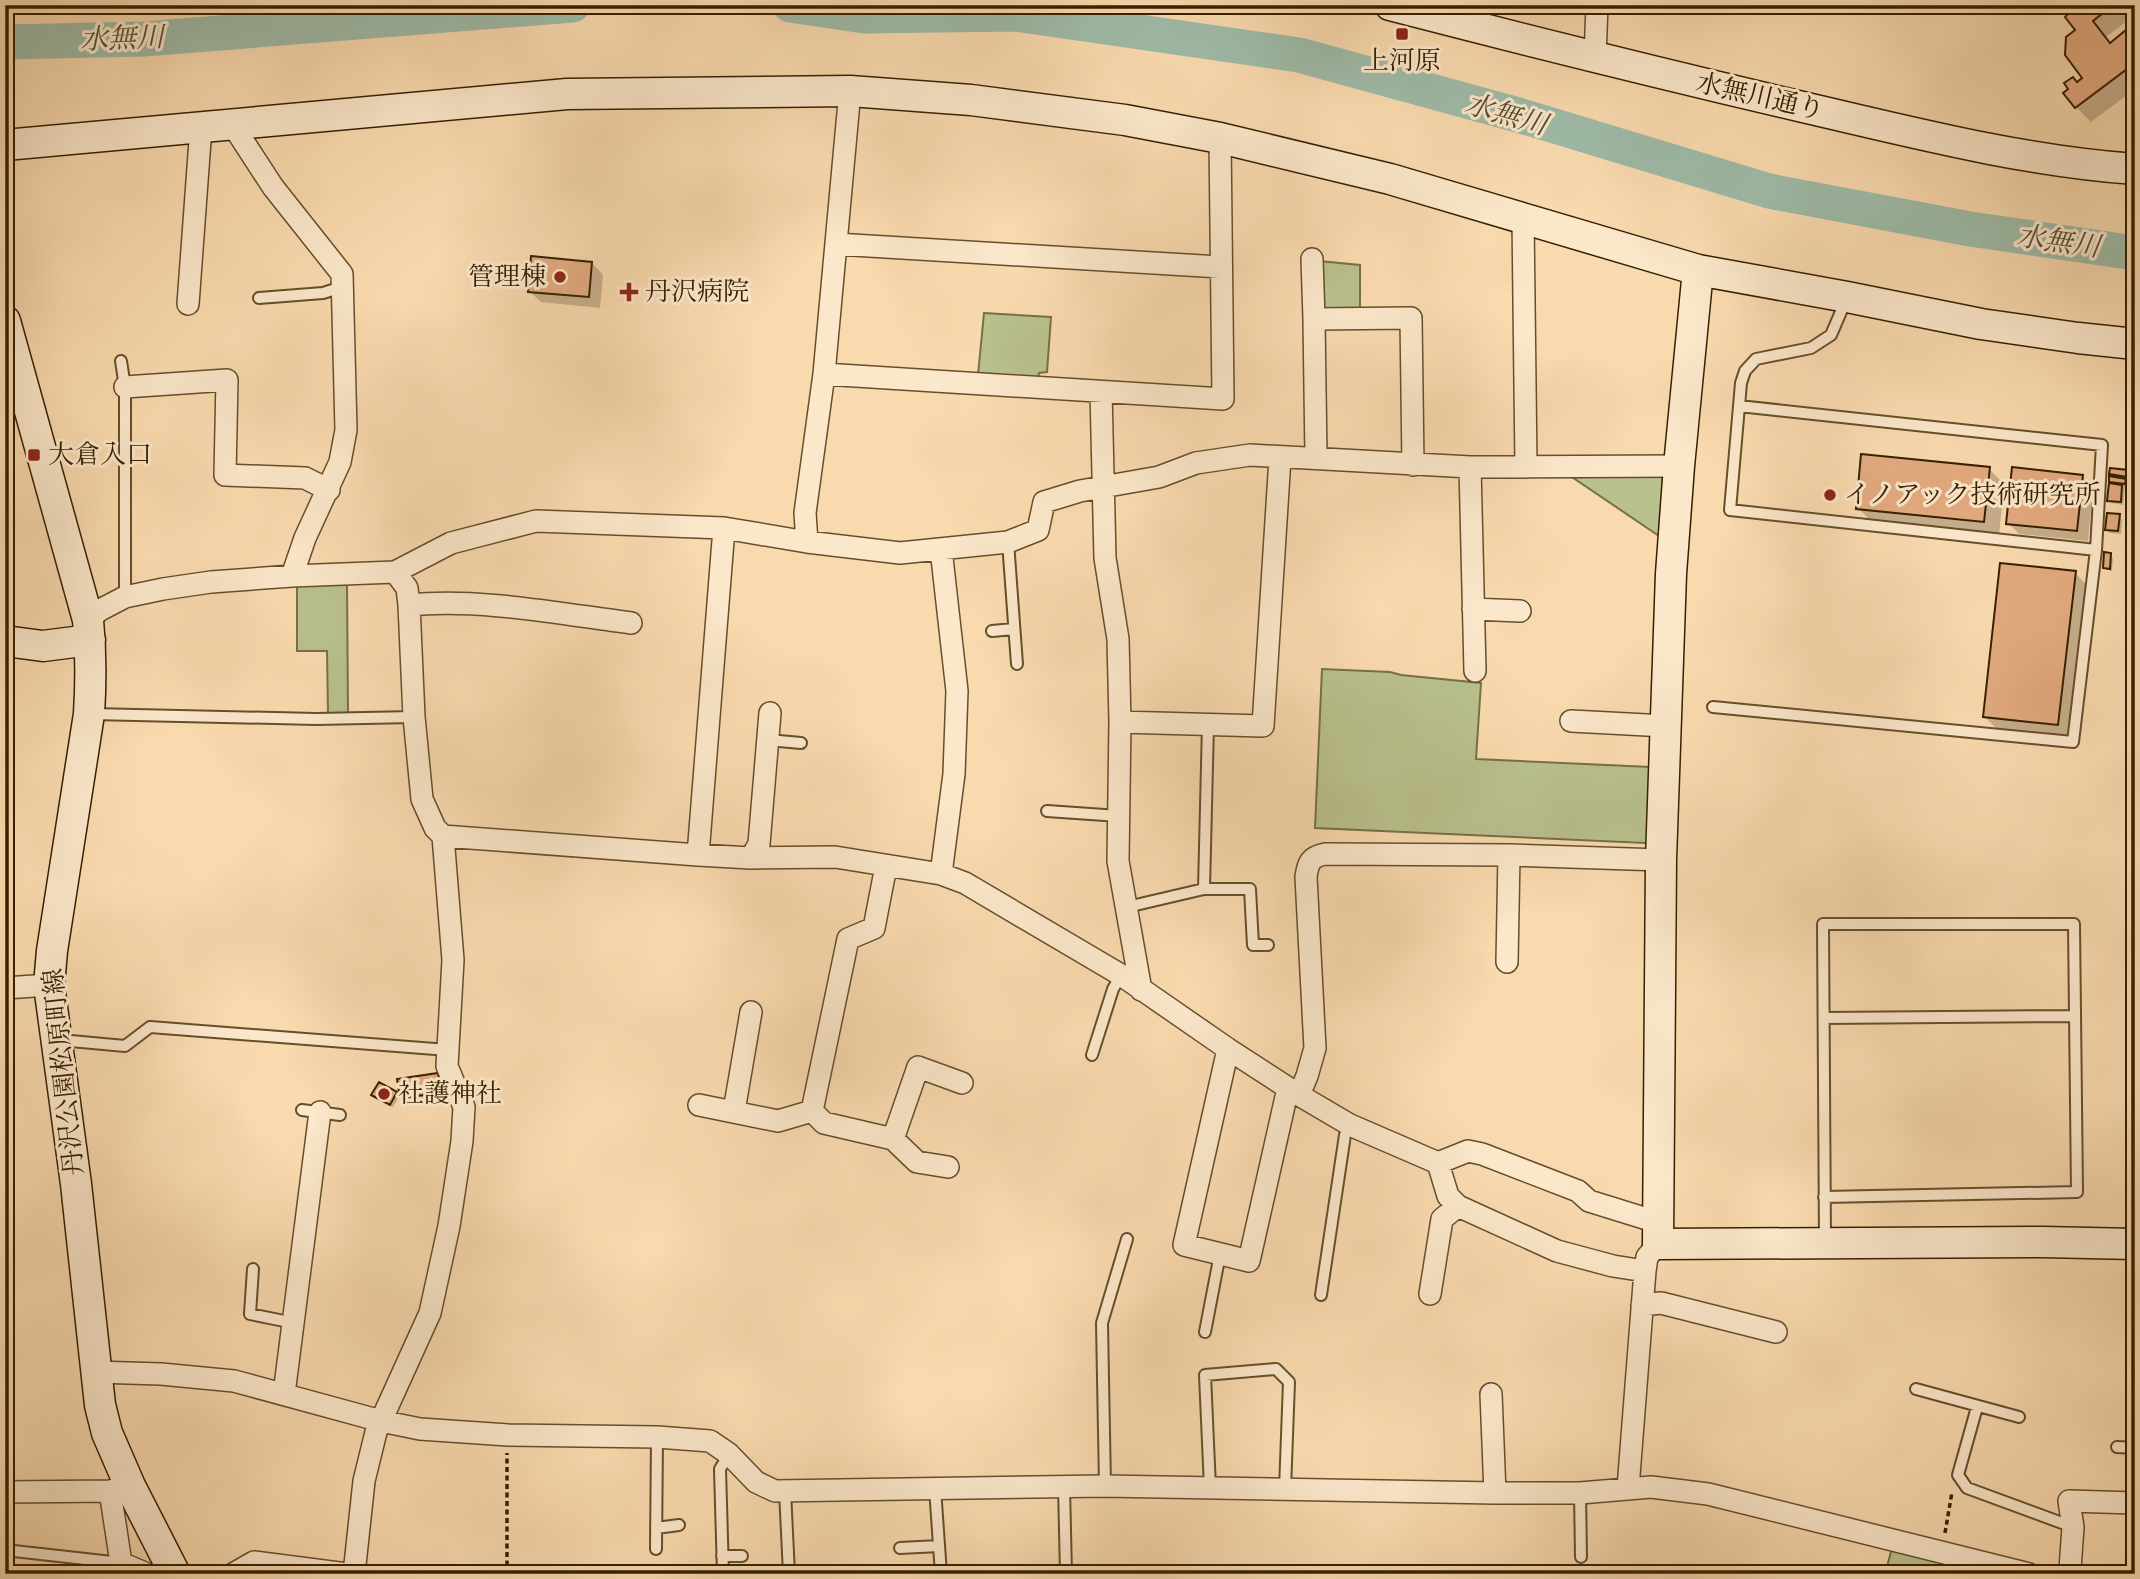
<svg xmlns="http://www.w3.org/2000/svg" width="2140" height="1579" font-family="'IM FELL Double Pica','Noto Serif JP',serif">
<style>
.green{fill:#b9c18e;stroke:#777047;stroke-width:2}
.shadow{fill:#0003}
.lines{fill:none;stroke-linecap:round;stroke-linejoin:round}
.river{stroke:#9ebba8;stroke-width:35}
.building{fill:#e3aa80;stroke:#352000;stroke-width:2}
.lane-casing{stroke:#664e2c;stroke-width:14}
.street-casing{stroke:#664e2c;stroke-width:24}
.secondary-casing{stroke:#352000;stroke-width:33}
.path{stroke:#352000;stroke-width:3.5;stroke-dasharray:5 3.5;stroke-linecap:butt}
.lane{stroke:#fbe7ca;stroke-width:10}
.street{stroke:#fbe7ca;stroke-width:21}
.secondary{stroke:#fbe7ca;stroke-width:30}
.poi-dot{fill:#8f2418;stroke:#fbe7ca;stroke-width:2.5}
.labels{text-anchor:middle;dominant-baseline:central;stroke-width:6;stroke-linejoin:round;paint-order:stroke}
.poi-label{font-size:26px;fill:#352000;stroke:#fbe7ca;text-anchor:start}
.street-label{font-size:26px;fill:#352000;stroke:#fbe7ca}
.water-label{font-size:28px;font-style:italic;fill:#544e32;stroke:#fbe7ca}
</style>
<rect width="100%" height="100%" fill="#f9daae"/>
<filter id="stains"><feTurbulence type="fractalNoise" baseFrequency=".00286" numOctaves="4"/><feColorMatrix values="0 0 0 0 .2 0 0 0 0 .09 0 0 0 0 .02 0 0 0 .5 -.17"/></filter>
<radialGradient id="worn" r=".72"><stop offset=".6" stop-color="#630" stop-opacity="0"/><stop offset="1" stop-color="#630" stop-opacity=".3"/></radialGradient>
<!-- green -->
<path class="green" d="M1319 261 1360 265V311L1326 312 1319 304Z
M984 313 1051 317 1047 372 1039 373 1038 379 978 375Z
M1566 473H1658L1663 479 1659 536Z
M347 581 348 714H328L327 651H297V582Z
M1322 669 1390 672 1401 675 1481 683 1476 759 1650 767V839L1645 843 1315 828Z
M1892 1548 2001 1574H1885Z"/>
<!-- shadow -->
<path class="shadow" d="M1526 5H1581L1580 9 1528 7Z
M2069 5H2135V15L2106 37 2112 44 2135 41V89L2091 122 2076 107 2078 84 2085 79 2077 31Z
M592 263 603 275 600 308 541 302 529 291Z
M1989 469 2004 484 1999 536 1873 523 1858 508Z
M2127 472 2130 475V479L2123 478 2129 483 2128 486H2125L2123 505 2112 503 2109 500 2114 485 2110 481 2117 479 2111 473Z
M2082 476 2093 488 2088 541 2019 534 2008 523Z
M2119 516 2122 519 2121 534 2110 533 2107 530Z
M2110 555 2113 558 2112 571 2105 568Z
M2075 573 2090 588 2073 739 1999 731 1984 716Z
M437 1075 444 1082 446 1100H441L442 1105 434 1106 430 1102 408 1105 401 1097Z
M396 1094 399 1097 393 1107 377 1098Z"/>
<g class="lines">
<!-- river -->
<path class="river" d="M790 5 864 16 1016 14 1299 55 1518 115 1769 191 1970 229 2135 253
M5 42 144 39 573 5"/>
</g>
<!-- building -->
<path class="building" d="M2066 5H2113L2093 21 2110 43 2126 30 2135 41V63L2075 108 2063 93 2068 89 2064 83 2073 77 2077 82 2082 78 2065 55 2066 37 2075 30 2065 17 2067 15 2062 8Z
M531 256 592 262 589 297 528 292Z
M1861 454 1990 467 1984 522 1856 509Z
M2012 467 2083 475 2077 531 2006 524Z
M2110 468 2128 470 2127 477 2109 474Z
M2109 476 2126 479 2125 484 2109 482Z
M2109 483 2122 485 2121 502 2107 501Z
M2107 513 2120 514 2118 531 2105 530Z
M2104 552 2111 553 2110 569 2103 568Z
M2000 563 2076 571 2058 725 1983 717Z
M438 1073 440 1093 435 1094V1098L425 1100V1095L400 1098 397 1079Z
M379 1082 397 1092 390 1105 371 1095Z"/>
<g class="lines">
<defs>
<path id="lane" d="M259 298 323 293 342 287
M1846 300 1831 335 1811 348 1756 359 1745 371 1741 383 1730 510 2096 550
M121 361 125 387V597
M1008 542 1017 664
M992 631 1014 629
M1713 707 2073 742 2096 550 2102 445 1739 406
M92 714 316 719 414 717
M768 740 801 743
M1047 811 1119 816
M1204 889 1208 724
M1127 907 1204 889H1250L1253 945H1268
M1824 1018 2075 1016
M60 1040 125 1046 150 1027 448 1050
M1092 1055 1113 989 1121 975
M302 1110 340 1115
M1824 1197 2077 1192 2074 924H1823L1825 1240
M253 1269 250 1314 294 1323
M1321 1295 1345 1135 1350 1125
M1205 1332 1220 1254
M1916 1389 2019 1417
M1977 1407 1958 1475 1967 1488 2073 1527
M2117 1447 2135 1448
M1064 1486 1066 1574
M1105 1486 1102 1323 1127 1239
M935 1488 941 1574
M1210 1488 1205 1375 1276 1369 1289 1382 1285 1489
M785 1491 789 1574
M1580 1493 1581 1557
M656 1528 679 1525
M900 1548 939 1546
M656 1549 657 1437
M5 1550 121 1563
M722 1556H742
M723 1574 720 1469 729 1454"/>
<path id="street" d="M1595 58 1597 5
M232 124 273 187 342 274 346 430 340 462 305 538 292 576
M1523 218 1526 467
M836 244 1220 267
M1312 259 1314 319
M188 304 201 127
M824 374 1223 399 1220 138
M125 387 227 380 225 475 305 478 329 490
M1101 392 1105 558 1118 639 1120 722 1118 861 1141 990
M1316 458 1314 319 1411 318 1413 465
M1470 467 1475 671
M807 542 805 513 824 374 850 91
M395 572 407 588 409 605 414 717 422 799 435 828 443 836 698 855 751 858 835 857 941 874 965 883 1121 975 1228 1049 1299 1095 1350 1125 1438 1163 1468 1151 1482 1154 1578 1191 1589 1201 1660 1223
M409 605C480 598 561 614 631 623
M1473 609 1520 611
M88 620 100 610 125 597 163 589 211 582 292 576 395 572 451 543 536 521 724 528 807 542 900 553 1008 542 1038 530 1044 502 1080 491 1159 477 1196 463 1250 455 1470 467 1679 466
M1571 721 1666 726
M1120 722 1263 726 1280 458
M698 855 724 528
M751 858 759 844 770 713
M941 874 954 774 957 691 941 549
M1507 962 1509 855
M5 988 49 985
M1228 1049 1184 1245 1249 1261 1288 1088
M1299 1095 1307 1076 1315 1048 1306 877C1308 863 1310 857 1325 854L1509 855 1661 860
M699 1105 778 1121 812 1111
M734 1111 751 1012
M812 1111 848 939 874 928 886 866
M812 1111 824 1123 893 1139 917 1162 948 1167
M893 1139 918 1067 962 1083
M1438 1163 1448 1196 1458 1206 1557 1251 1613 1266 1645 1271
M1430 1294 1442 1219 1458 1206
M1642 1305 1661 1303 1776 1332
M95 1372 161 1374 234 1381 381 1421 420 1429 508 1435 657 1437 710 1441 729 1454 756 1482 775 1491 1105 1486 1495 1493H1580L1651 1487 1708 1494 2029 1574
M284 1394 320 1112
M1491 1394 1495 1493
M1628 1488 1645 1271 1647 1257 1658 1244
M110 1491 121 1563 147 1574
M5 1492 110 1491 130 1486
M233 1574 254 1562 347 1574
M354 1574 364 1481 376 1432 430 1313 449 1226 462 1141 464 1107 447 1066 453 960 443 836
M2066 1574 2070 1569 2073 1527 2069 1501 2135 1503"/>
<path id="secondary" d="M1390 5C1529 41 1667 75 1807 108 1915 133 2023 161 2135 169
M5 145 567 94 850 91 971 100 1125 120 1220 138 1390 179 1698 270 1847 297 1981 324 2078 338 2135 344
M1698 270 1679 466 1671 574 1661 860 1658 1244 2043 1242 2135 1244
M5 321 88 620C91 651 91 682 89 714L52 951 49 985 76 1184 100 1405 107 1433 130 1486 175 1574
M5 641 43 646 90 640"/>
</defs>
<!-- lane casing -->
<use href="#lane" class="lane-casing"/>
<!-- street casing -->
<use href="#street" class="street-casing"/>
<!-- secondary casing -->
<use href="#secondary" class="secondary-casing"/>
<!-- path -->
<path class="path" d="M1945 1533 1952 1492
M507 1574V1453"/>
<!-- lane -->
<use href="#lane" class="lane"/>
<!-- street -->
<use href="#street" class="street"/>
<!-- secondary -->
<use href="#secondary" class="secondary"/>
</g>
<!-- markers -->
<g class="poi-dot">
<rect x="1395" y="27" width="14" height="14" rx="3.5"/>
<circle cx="560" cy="277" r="7"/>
<path d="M625.5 281.5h7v7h7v7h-7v7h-7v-7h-7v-7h7z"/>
<rect x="27" y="448" width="14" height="14" rx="3.5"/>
<circle cx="1830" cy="495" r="7"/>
<circle cx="384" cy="1094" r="7"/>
</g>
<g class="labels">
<!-- poi labels -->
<g class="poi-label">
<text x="1402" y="61" text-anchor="middle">上河原</text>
<text x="546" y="277" text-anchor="end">管理棟</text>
<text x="645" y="292">丹沢病院</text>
<text x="48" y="455">大倉入口</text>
<text x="1844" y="495">イノアック技術研究所</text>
<text x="398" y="1094">社護神社</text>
</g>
<!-- street labels -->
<g class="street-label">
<text transform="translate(1760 97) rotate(13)">水無川通り</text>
<text transform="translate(64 1072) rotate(-96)">丹沢公園松原町線</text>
</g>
<!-- water labels -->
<g class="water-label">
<text transform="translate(122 39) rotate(-2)">水無川</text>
<text transform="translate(1506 115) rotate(16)">水無川</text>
<text transform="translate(2058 242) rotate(8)">水無川</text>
</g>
</g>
<!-- margin -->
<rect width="2140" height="1579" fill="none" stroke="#f9daae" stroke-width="28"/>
<rect x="7" y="7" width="2126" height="1565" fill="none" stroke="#352000" stroke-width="3.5"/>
<rect x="14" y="14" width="2112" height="1551" fill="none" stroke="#352000" stroke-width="2"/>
<rect width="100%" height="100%" filter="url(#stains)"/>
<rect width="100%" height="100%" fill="url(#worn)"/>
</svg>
